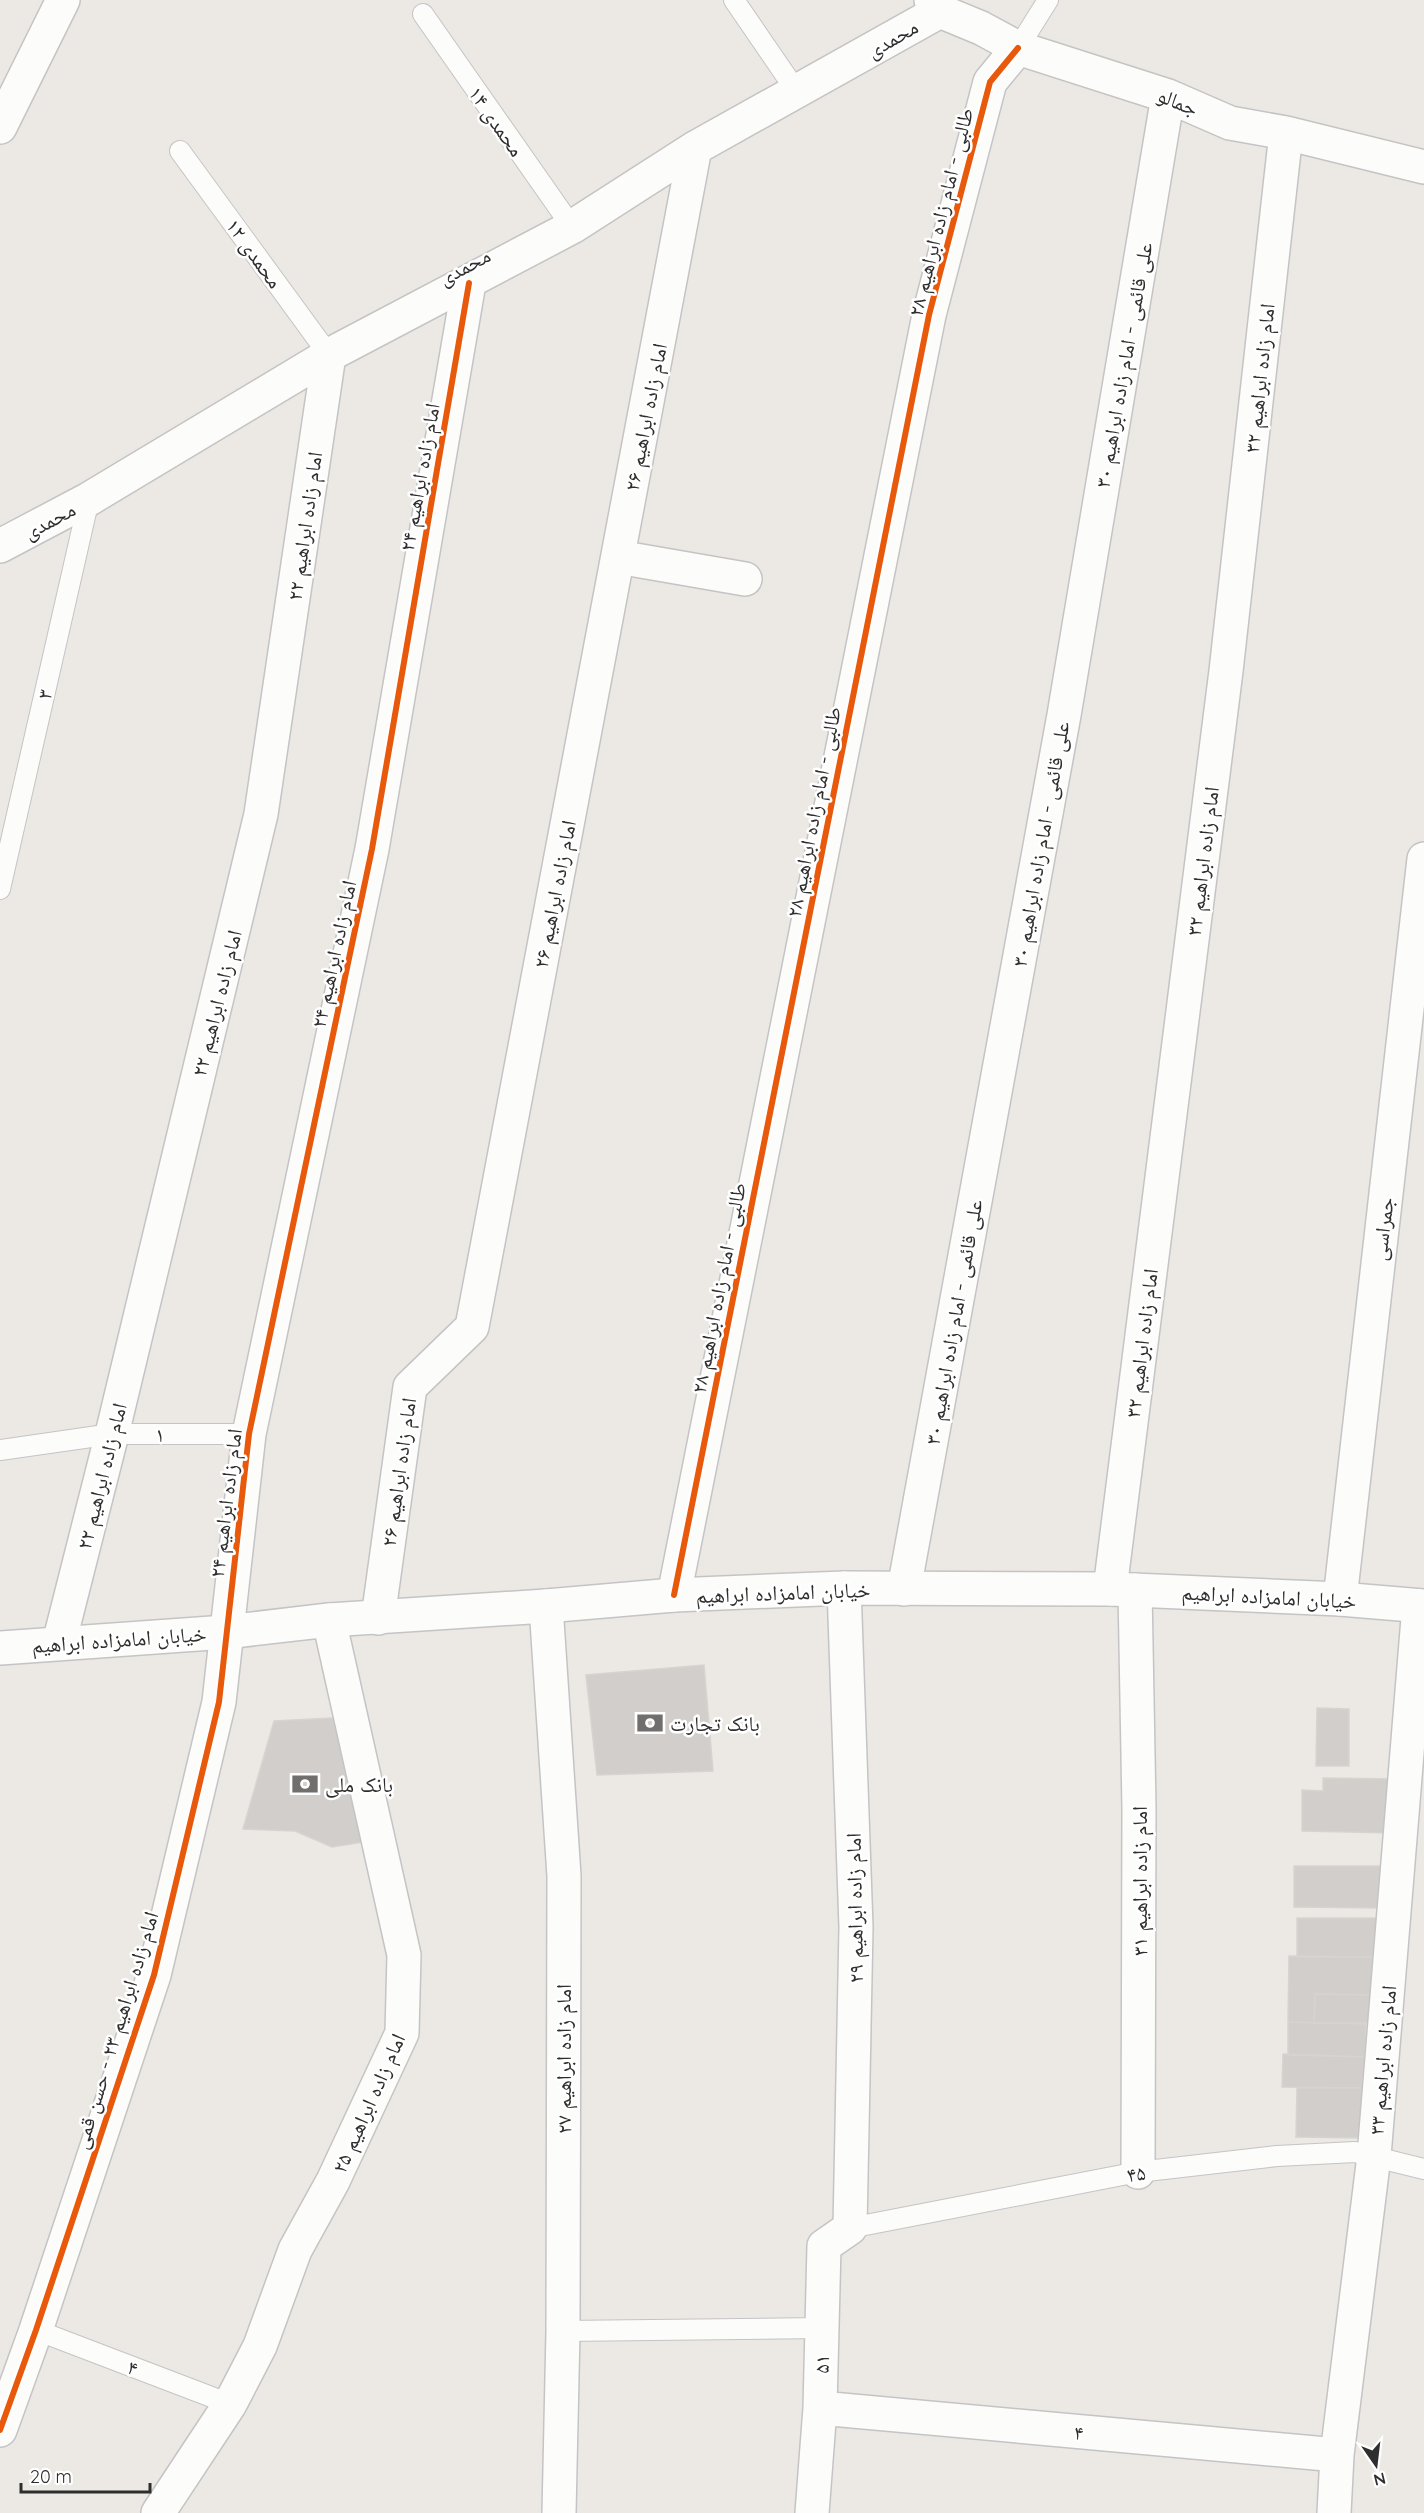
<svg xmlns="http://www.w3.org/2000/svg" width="1424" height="2513" font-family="Quicksand,'Noto Naskh Arabic',sans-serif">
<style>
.building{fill:#d1cecb;stroke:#d7d4d0;stroke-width:1.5}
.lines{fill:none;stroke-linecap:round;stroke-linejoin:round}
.lane-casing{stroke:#c5c4c5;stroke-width:22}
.street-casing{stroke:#c5c4c5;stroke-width:36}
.secondary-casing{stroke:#c5c4c5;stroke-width:36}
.lane{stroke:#fcfcfb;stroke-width:20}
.street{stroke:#fcfcfb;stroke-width:33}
.secondary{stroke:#fcfcfb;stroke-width:33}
.cycleway-casing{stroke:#fff;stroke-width:10}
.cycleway{stroke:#e8590c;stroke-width:6}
.labels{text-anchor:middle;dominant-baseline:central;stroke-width:5;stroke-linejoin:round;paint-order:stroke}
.street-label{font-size:21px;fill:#2e2e2e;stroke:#fff}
.poi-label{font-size:21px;fill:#2e2e2e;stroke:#fff;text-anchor:start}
</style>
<rect width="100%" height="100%" fill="#ece8e4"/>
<!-- building -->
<path class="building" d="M704 1665 713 1771 597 1775 586 1675Z
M1317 1708 1349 1709V1766H1316Z
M332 1718 347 1740 364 1842 332 1847 295 1831 243 1829 274 1721Z
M1323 1778 1394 1779V1833L1302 1831V1790L1323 1791Z
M1294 1866H1383V1908L1294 1907Z
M1297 1918H1377V1957H1297Z
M1289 1956 1374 1957 1373 1995 1315 1994 1314 2023 1288 2022Z
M1315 1994 1373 1995V2023H1314Z
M1288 2022 1366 2024 1365 2057 1288 2055Z
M1283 2054 1365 2057 1363 2088 1282 2087Z
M1297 2088H1363L1362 2138 1296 2137Z"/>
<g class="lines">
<defs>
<path id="lane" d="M734 0 797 92
M423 14 572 227
M1018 48 1048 0
M180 151 329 355
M0 889 89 499
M0 1450 112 1434H249
M850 2228 1138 2172 1277 2156 1355 2152 1424 2169
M36 2330 230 2404
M563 2331 822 2328"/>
<path id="street" d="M931 0 940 11 981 28 1018 48 1168 96 1230 123 1286 133 1424 167
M0 127 63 0
M0 546 89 499 329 355 572 227 695 148 940 11
M618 557 745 579
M904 1589 1064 715 1168 96
M1110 1589 1226 671 1286 133
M1135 1590 1139 1809 1138 2172
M674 1595 929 315 990 82 1018 48
M1340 1599 1424 859
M546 1606 564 1876 563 2331 559 2513
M378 1618 410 1387 472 1327 695 148
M59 1643 112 1434 261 814 329 355
M820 2408 1337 2455
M0 2430 36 2330 154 1975 219 1702 249 1434 372 849 469 283
M158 2513 230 2404 260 2346 295 2250 333 2181 402 2033 404 1955 329 1620
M812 2513 820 2408 824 2246 850 2228 856 1927 844 1588
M1334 2513 1337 2455 1374 2156 1419 1606"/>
<path id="secondary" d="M0 1648 226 1632 329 1620 546 1606 674 1595 844 1588 1110 1589 1340 1599 1424 1606"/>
</defs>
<!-- lane casing -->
<use href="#lane" class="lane-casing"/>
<!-- street casing -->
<use href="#street" class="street-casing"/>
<!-- secondary casing -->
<use href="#secondary" class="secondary-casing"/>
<!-- lane -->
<use href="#lane" class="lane"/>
<!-- street -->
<use href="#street" class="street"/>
<!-- secondary -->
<use href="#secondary" class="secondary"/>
<defs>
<path id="cycleway" d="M674 1595 929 315 990 82 1018 48
M0 2430 36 2330 154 1975 219 1702 249 1434 372 849 469 283"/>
</defs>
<!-- cycleway casing -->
<use href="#cycleway" class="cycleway-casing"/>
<!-- cycleway -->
<use href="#cycleway" class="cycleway"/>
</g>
<!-- icons -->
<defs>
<symbol id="bank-bare" viewBox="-9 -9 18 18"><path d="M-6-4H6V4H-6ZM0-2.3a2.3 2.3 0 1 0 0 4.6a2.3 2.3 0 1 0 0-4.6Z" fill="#706f6e" stroke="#fff" stroke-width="2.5" paint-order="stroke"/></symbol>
</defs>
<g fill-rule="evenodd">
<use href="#bank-bare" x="631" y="1704" width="38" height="38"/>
<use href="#bank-bare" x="286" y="1765" width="38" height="38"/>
</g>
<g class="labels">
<!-- street labels -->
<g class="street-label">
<text transform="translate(892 38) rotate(-30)">محمدی</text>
<text transform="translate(1178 101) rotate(22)">جمالو</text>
<text transform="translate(497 121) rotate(55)">محمدی ۱۴</text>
<text transform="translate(940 212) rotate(-76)">طالبی - امام زاده ابراهیم ۲۸</text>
<text transform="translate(255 253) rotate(54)">محمدی ۱۲</text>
<text transform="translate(464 266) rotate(-28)">محمدی</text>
<text transform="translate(1123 365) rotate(-80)">علی قائمی - امام زاده ابراهیم ۳۰</text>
<text transform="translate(1259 378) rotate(-84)">امام زاده ابراهیم ۳۲</text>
<text transform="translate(645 417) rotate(-79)">امام زاده ابراهیم ۲۶</text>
<text transform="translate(419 477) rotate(-80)">امام زاده ابراهیم ۲۴</text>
<text transform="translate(49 520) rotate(-28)">محمدی</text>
<text transform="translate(304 526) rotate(-82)">امام زاده ابراهیم ۲۲</text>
<text transform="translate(44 694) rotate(-77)">۳</text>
<text transform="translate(813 812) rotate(-79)">طالبی - امام زاده ابراهیم ۲۸</text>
<text transform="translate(1040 844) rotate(-80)">علی قائمی - امام زاده ابراهیم ۳۰</text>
<text transform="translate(1202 861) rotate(-83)">امام زاده ابراهیم ۳۲</text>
<text transform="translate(554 894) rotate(-79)">امام زاده ابراهیم ۲۶</text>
<text transform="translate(333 954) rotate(-78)">امام زاده ابراهیم ۲۴</text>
<text transform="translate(216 1003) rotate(-76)">امام زاده ابراهیم ۲۲</text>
<text transform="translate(1382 1229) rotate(-83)">جمراسی</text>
<text transform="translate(718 1288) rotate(-79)">طالبی - امام زاده ابراهیم ۲۸</text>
<text transform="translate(953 1322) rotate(-80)">علی قائمی - امام زاده ابراهیم ۳۰</text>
<text transform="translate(1141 1343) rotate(-83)">امام زاده ابراهیم ۳۲</text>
<text x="160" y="1434">۱</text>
<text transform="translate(398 1472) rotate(-82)">امام زاده ابراهیم ۲۶</text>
<text transform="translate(101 1476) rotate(-76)">امام زاده ابراهیم ۲۲</text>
<text transform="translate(225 1503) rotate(-83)">امام زاده ابراهیم ۲۴</text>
<text transform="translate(783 1592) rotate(-2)">خیابان امامزاده ابراهیم</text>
<text transform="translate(1269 1596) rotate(3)">خیابان امامزاده ابراهیم</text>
<text transform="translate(119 1639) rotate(-4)">خیابان امامزاده ابراهیم</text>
<text transform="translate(1139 1881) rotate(-90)">امام زاده ابراهیم ۳۱</text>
<text transform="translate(854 1908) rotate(-91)">امام زاده ابراهیم ۲۹</text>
<text transform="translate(115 2030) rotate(-73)">امام زاده ابراهیم ۲۳ - حسن قمی</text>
<text transform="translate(563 2059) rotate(-90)">امام زاده ابراهیم ۲۷</text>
<text transform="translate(1382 2060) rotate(-85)">امام زاده ابراهیم ۳۳</text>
<text transform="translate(368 2103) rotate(-66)">امام زاده ابراهیم ۲۵</text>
<text transform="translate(1136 2173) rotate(-9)">۴۵</text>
<text transform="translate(821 2364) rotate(-88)">۵۱</text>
<text transform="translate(133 2367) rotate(21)">۴</text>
<text transform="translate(1079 2432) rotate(5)">۴</text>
</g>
<!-- poi labels -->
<g class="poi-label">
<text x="670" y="1723">بانک تجارت</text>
<text x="325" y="1784">بانک ملی</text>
</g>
</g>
<!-- north arrow -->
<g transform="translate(1376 2465) rotate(166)" stroke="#ffffff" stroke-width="4.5" paint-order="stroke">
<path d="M0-4.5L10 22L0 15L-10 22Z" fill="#2e2e2e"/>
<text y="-9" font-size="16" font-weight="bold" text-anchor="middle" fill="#2e2e2e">N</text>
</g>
<!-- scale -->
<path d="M21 2483v9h129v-9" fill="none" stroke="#2e2e2e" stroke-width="3"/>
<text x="30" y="2483" font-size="18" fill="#2e2e2e" stroke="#ffffff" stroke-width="4.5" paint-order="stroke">20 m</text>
</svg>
